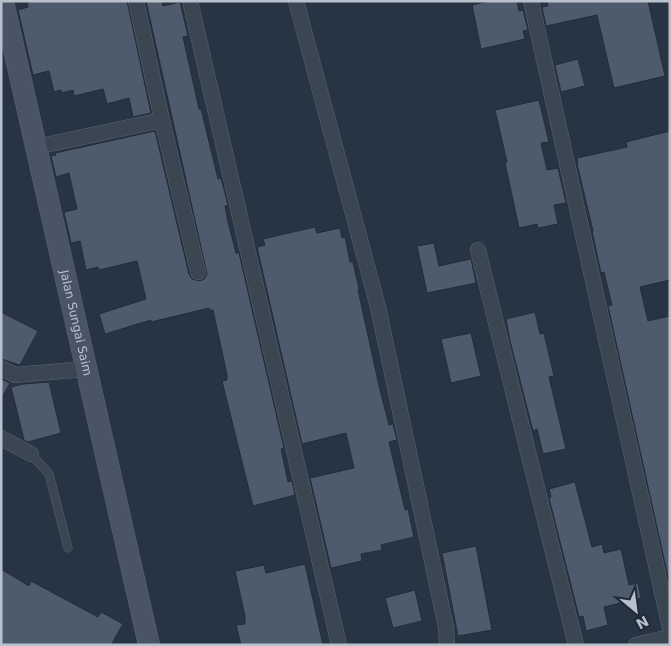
<svg xmlns="http://www.w3.org/2000/svg" width="671" height="646" font-family="'DejaVu Sans',sans-serif">
<style>
.building{fill:#4e5b6d;stroke:#222d3b}
.lines{fill:none;stroke-linecap:round;stroke-linejoin:round}
.lane-casing{stroke:#5a6471;stroke-width:9}
.street-casing{stroke:#5a6471;stroke-width:16}
.secondary-casing{stroke:#5a6471;stroke-width:22}
.lane{stroke:#3b4653;stroke-width:8}
.street{stroke:#3b4653;stroke-width:15}
.secondary{stroke:#495566;stroke-width:21}
.labels{text-anchor:middle;dominant-baseline:central;stroke-width:4;stroke-linejoin:round;paint-order:stroke}
.street-label{font-size:12px;fill:#b9c1cd;stroke:#202b39}
</style>
<rect width="100%" height="100%" fill="#273444"/>
<!-- building -->
<path class="building" d="M27 1H127L151 113 133 117 129 98 107 104 103 89 74 96 73 90 62 93 61 90 54 92 49 71 33 75 18 10 28 7Z
M146 1H162L163 6 180 2 188 36 183 37 199 109H201L218 179 221 178 228 205 225 206 228 222 236 253H239L284 448 281 449 288 482 292 481 295 495 253 506 222 381 227 380V375L213 310H210L209 308 151 322V320L105 334 99 314 146 299 137 261 99 270 98 267 86 270 80 241 71 243 64 212 77 209 69 173 56 177 51 156 56 155 55 153 155 131 189 274 192 279 200 281 204 279 207 274Z
M489 1H517L519 11 523 10 528 30 523 31 525 39 481 49 472 5Z
M547 1H648L665 76 614 88 597 15 546 26 542 7 548 6Z
M578 59 585 86 561 92 555 65Z
M539 100 549 142 541 143 547 170 558 168 566 203 554 205 558 224 538 228 537 224 519 228 505 163 507 162 495 110Z
M670 131V280L640 287 648 321 670 316V576L668 577 608 306 612 305 604 272 601 273 592 231H593L577 164H578L577 158 627 147 626 142Z
M315 227 317 233 340 228 342 238 345 237 350 262H353L359 289 358 290 379 386 389 425 393 424 397 440 389 442 405 510 408 509 414 537 381 545 382 550 361 554 362 561 331 568 310 478 354 468 346 433 302 444 257 247 265 245 263 239Z
M434 243 439 266 471 259 476 283 427 293 417 246Z
M1 312 38 331 20 365 1 359Z
M535 312 540 334 544 333 554 376 549 377 566 449 543 454 537 429 533 431 510 341 506 319Z
M471 333 481 376 451 383 441 339Z
M1 379 10 383 1 399Z
M49 382 61 433 28 442 24 440 11 387 23 384Z
M575 482 592 547 602 544 604 553 621 549 629 585 638 583 641 598 604 607 608 625 586 631 583 616 579 617 549 498 551 497 549 489Z
M476 546 492 630 458 636 442 553Z
M305 564 323 645H241L236 625 245 624V616L235 571 264 565 266 573Z
M1 569 29 586 31 581 98 617 101 612 123 624 111 645H1Z
M415 590 422 621 393 628 385 598Z"/>
<g class="lines">
<defs>
<path id="lane" d="M31 454 49 474 68 548"/>
<path id="street" d="M136 1 162 120
M190 1 339 645
M296 1 378 307 446 627 447 645
M531 1 670 628
M36 147 162 120 198 272
M478 250 576 645
M1 368 15 375 86 369
M1 438 31 454
M636 645 670 637"/>
<g id="secondary">
<path id="s1" d="M3 1 149 645"/>
</g>
</defs>
<!-- lane casing -->
<use href="#lane" class="lane-casing"/>
<!-- street casing -->
<use href="#street" class="street-casing"/>
<!-- secondary casing -->
<use href="#secondary" class="secondary-casing"/>
<!-- lane -->
<use href="#lane" class="lane"/>
<!-- street -->
<use href="#street" class="street"/>
<!-- secondary -->
<use href="#secondary" class="secondary"/>
</g>
<g class="labels">
<!-- street labels -->
<g class="street-label">
<text stroke="none"><textPath href="#s1" startOffset="330">Jalan Sungai Saim</textPath></text>
</g>
</g>
<!-- border -->
<rect width="671" height="646" fill="none" stroke="#b9c1cd" stroke-width="5"/>
<!-- north arrow -->
<g transform="translate(636 611) rotate(151)" stroke="#202b39" stroke-width="4" paint-order="stroke">
<path d="M0-4L9 19L0 12L-9 19Z" fill="#b9c1cd"/>
<text y="-8" font-size="14" font-weight="bold" text-anchor="middle" fill="#b9c1cd">N</text>
</g>
</svg>
